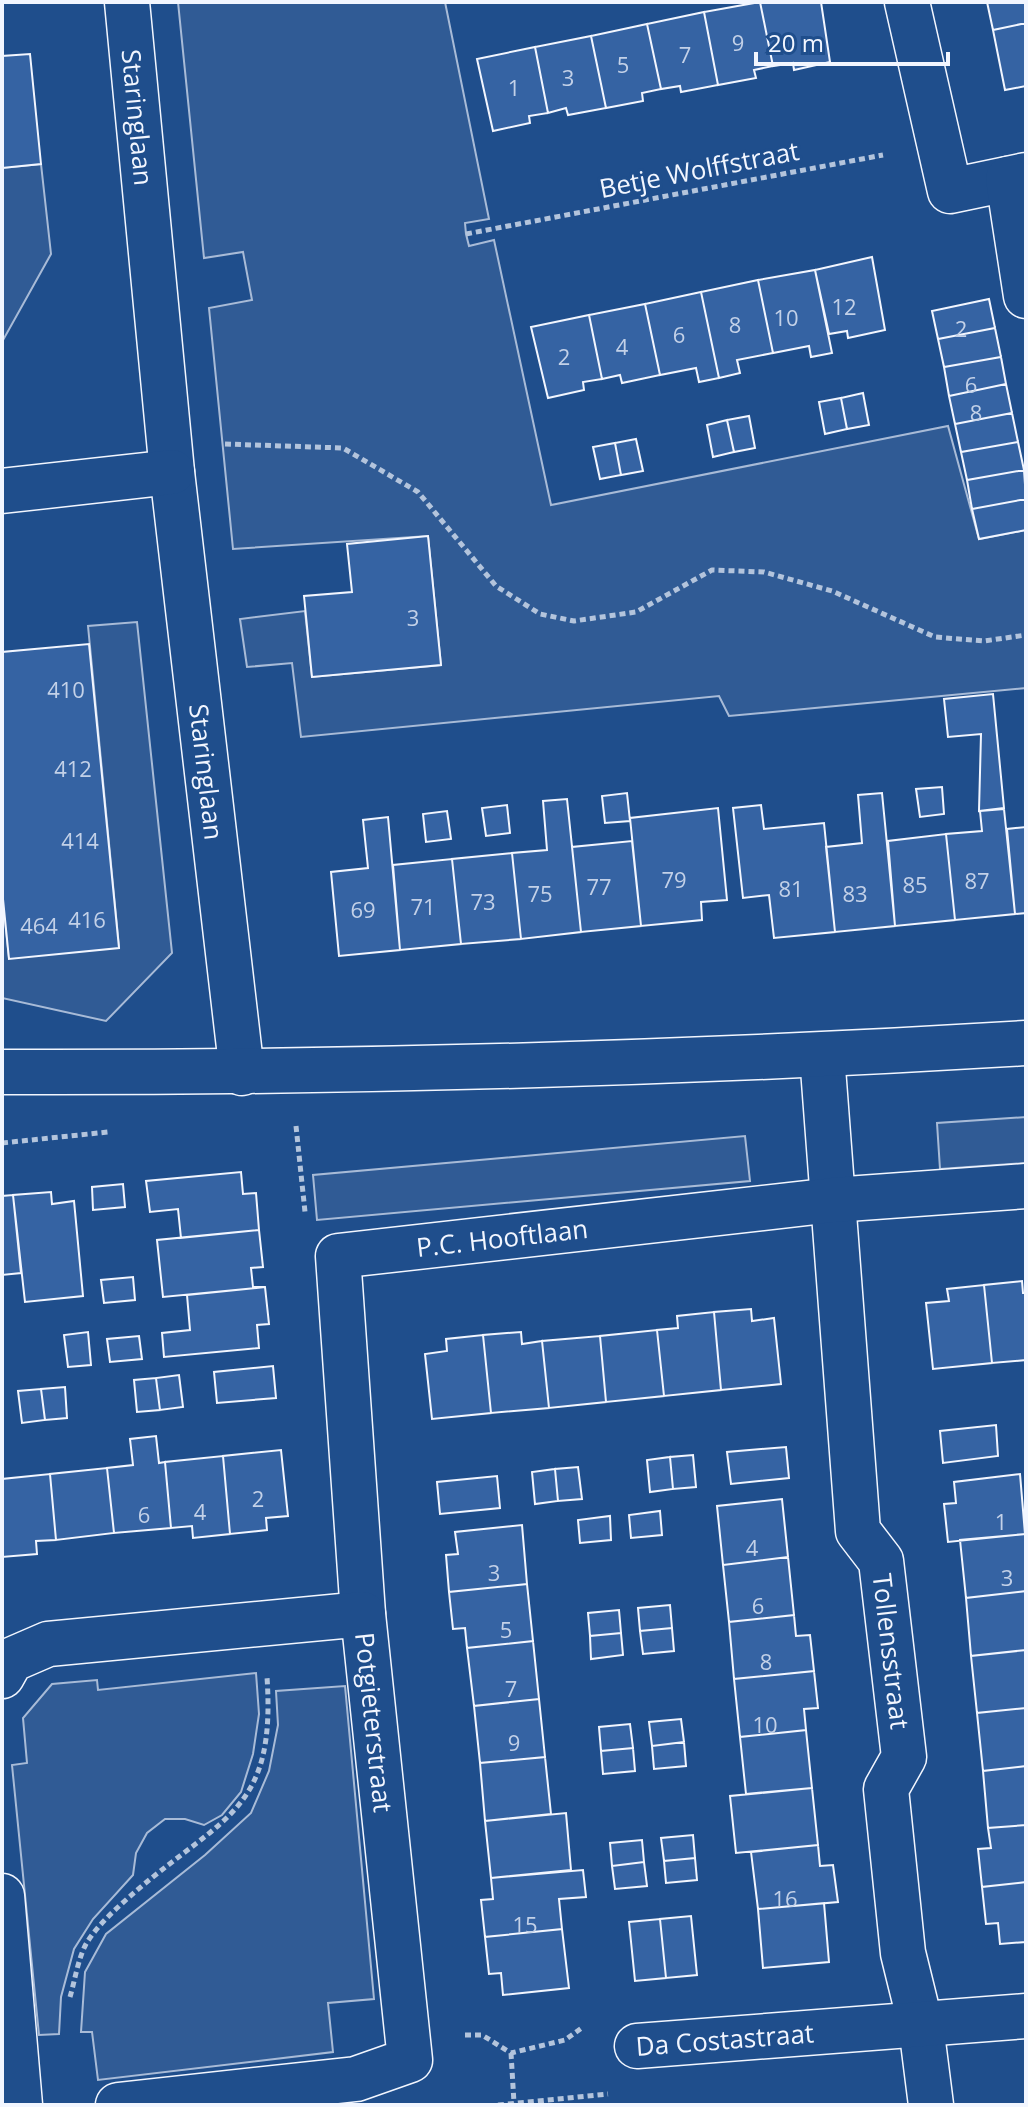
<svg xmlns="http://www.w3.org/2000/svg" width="1028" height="2107" font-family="'Open Sans',sans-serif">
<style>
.built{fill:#305b95;stroke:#a8bbd7;stroke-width:2}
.building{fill:#3563a3;stroke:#f2f6ff;stroke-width:2}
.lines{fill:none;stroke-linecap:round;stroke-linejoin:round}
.minor-casing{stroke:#f2f6ff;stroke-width:47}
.tertiary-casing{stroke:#f2f6ff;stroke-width:47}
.path{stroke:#b3c4dc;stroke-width:5;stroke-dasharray:6 4;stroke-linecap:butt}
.minor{stroke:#1f4e8c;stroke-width:44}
.tertiary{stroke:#1f4e8c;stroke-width:44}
.labels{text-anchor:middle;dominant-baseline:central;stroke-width:6;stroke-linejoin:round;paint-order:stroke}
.number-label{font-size:22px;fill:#c3d1e8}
.street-label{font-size:26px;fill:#f2f6ff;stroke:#1f4e8c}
</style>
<rect width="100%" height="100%" fill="#1f4e8c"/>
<!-- built -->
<path class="built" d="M178 2H445L489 219 465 223 466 234 469 246 494 240 551 505 948 426 979 539 1026 530V688L729 716 719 696 301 737 292 663 247 667 240 619 305 611 312 677 441 665 428 536 233 549 209 308 252 300 243 252 204 258Z
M41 164 51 254 2 342V168Z
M137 622 172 953 106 1021 2 998V892L9 958 119 947 88 626Z
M1026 1117V1163L940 1169 937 1123Z
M745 1136 750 1181 317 1220 313 1175Z
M256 1673 259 1714 253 1754 241 1792 222 1815 204 1825 185 1819H165L147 1833 136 1853 133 1875 93 1919 74 1949 61 1997 59 2034 39 2035 12 1765 27 1763 23 1718 52 1684 97 1680 98 1690Z
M345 1686 374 1999 328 2003 333 2052 98 2080 92 2032H81L85 1972 106 1934 205 1855 251 1813 269 1771 278 1725 276 1691Z"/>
<!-- building -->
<path class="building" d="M760 2 773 66 754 70 756 78 718 85 704 12Z
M760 2H821L830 62 794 70 793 63 773 66Z
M987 2H1026V23L993 30Z
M704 12 718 85 681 92 680 86 661 89 647 24Z
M1026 23V86L1005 90 993 30Z
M647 24 661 89 642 93 643 101 606 108 591 36Z
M591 36 606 108 568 115 566 108 548 113 535 47Z
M535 47 548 113 529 116 530 123 493 131 477 59Z
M30 54 41 164 2 168V56Z
M872 257 885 330 848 338 847 331 829 334 815 270Z
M815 270 832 353 811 357 809 346 773 353 758 280Z
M758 280 773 353 737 360 740 373 719 378 701 292Z
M701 292 719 378 699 382 696 368 660 375 645 304Z
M989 299 995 328 938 339 932 311Z
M645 304 660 375 622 383 620 375 602 379 589 315Z
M589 315 602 379 583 382 584 390 548 398 531 327Z
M995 328 1001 357 944 367 938 339Z
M1001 357 1006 384 949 396 944 367Z
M1006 384 1012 413 955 424 949 396Z
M863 393 869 425 847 429 841 398Z
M841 398 847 429 825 434 819 402Z
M1012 413 1018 442 961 452 955 424Z
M749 416 755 448 734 452 727 420Z
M727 420 734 452 713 457 707 425Z
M636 439 643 471 621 475 615 443Z
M1018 442 1024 470 967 480 961 452Z
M615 443 621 475 600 479 593 447Z
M1024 470 1026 499 972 509 967 480Z
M1026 499V530L979 539 972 509Z
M428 536 441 665 312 677 304 596 352 592 347 544Z
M89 644 119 948 9 959 2 889V652Z
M993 694 1004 808 979 811 981 734 948 737 944 699Z
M942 787 944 814 920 817 916 789Z
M627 793 630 821 605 823 602 796Z
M882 793 895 926 835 932 826 847 862 843 858 795Z
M567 799 581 932 521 939 512 853 547 850 543 801Z
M507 805 510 833 486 836 482 808Z
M761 805 764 829 824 823 835 932 774 938 769 895 743 898 733 808Z
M718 808 727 900 701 902 702 920 641 926 630 818Z
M1004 809 1015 914 955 920 946 834 982 831 980 811Z
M447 811 451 839 426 842 423 814Z
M388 817 400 950 339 956 331 872 368 868 363 820Z
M1026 827V913L1015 914 1007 829Z
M946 834 955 920 895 926 888 841Z
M632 841 641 926 581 932 572 847Z
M512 853 521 939 461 944 452 859Z
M452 859 461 944 400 950 393 865Z
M241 1172 243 1194 256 1193 259 1230 181 1238 178 1209 150 1212 146 1181Z
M123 1184 125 1207 93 1210 92 1187Z
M51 1192 52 1204 74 1201 83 1296 25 1302 13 1195Z
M13 1195 21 1273 2 1275V1196Z
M259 1230 263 1267 251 1268 253 1287H265L163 1297 157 1240Z
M133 1277 135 1300 104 1303 101 1280Z
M1022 1281 1023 1293H1026V1360L992 1363 984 1285Z
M984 1285 992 1363 933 1369 926 1303 949 1301 947 1289Z
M265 1287 269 1324 257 1325 259 1348 164 1357 162 1333 190 1330 187 1295Z
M751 1309 752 1321 774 1318 781 1384 721 1390 714 1312Z
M714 1312 721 1390 664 1396 657 1330 678 1328 677 1316Z
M657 1330 664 1396 606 1402 600 1336Z
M88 1332 91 1365 68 1367 64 1335Z
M521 1332 522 1344 542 1341 549 1408 491 1413 483 1335Z
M483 1335 491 1413 432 1419 425 1354 447 1351 446 1339Z
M139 1336 142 1359 110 1362 107 1339Z
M600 1336 606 1402 549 1408 542 1341Z
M273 1366 276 1398 217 1403 214 1372Z
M179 1375 183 1407 160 1410 156 1378Z
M156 1378 160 1410 137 1412 134 1380Z
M65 1387 67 1418 45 1420 41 1389Z
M41 1389 45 1420 22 1423 18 1391Z
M996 1425 998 1456 943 1463 940 1431Z
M156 1436 159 1463 165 1462 171 1528 114 1533 107 1468 133 1465 130 1439Z
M786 1447 789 1478 731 1484 727 1452Z
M281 1450 288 1516 266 1518 267 1530 230 1534 223 1456Z
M693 1455 696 1487 673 1489 670 1457Z
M223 1456 230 1534 193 1538 192 1526 171 1528 165 1462Z
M670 1457 673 1489 650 1492 647 1460Z
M578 1467 582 1499 558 1501 555 1469Z
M107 1468 114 1533 56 1540 50 1474Z
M555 1469 558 1501 535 1504 532 1472Z
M50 1474 56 1540 36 1541 37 1554 2 1557V1479Z
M1020 1474 1025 1534 948 1542 944 1504 956 1503 954 1482Z
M497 1476 500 1508 440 1514 437 1482Z
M782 1499 788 1557 723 1565 717 1506Z
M660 1511 662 1535 631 1538 629 1515Z
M610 1516 611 1540 580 1543 578 1520Z
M522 1525 527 1584 449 1592 446 1555 458 1554 455 1532Z
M1025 1534 1026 1591 966 1598 960 1540Z
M788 1557 794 1615 729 1622 723 1565Z
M527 1584 533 1641 467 1648 465 1628 453 1629 449 1592Z
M1026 1591V1650L971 1656 966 1598Z
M670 1605 672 1628 640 1631 638 1608Z
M619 1610 621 1633 590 1636 588 1613Z
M794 1615 796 1636 810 1635 814 1671 734 1679 729 1622Z
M672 1628 674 1651 643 1654 640 1631Z
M621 1633 623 1655 591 1659 590 1636Z
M533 1641 539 1699 474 1706 467 1648Z
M1026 1650V1708L977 1713 971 1656Z
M814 1671 818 1708 804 1709 806 1730 740 1737 734 1679Z
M539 1699 545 1757 480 1763 474 1706Z
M1026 1708V1766L983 1771 977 1713Z
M681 1719 684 1742 652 1746 649 1722Z
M630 1724 633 1748 601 1751 599 1727Z
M806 1730 812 1788 746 1794 740 1737Z
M684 1742 686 1766 654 1769 652 1746Z
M633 1748 635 1771 603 1774 601 1751Z
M545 1757 551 1814 485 1821 480 1763Z
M1026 1766V1825L988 1828 983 1771Z
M812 1788 818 1845 736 1853 730 1796Z
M566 1813 571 1870 491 1878 485 1821Z
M1026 1825V1882L982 1887 978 1849 991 1848 988 1828Z
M693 1835 695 1858 664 1861 661 1838Z
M642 1840 644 1862 612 1866 610 1843Z
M818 1845 820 1866 833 1865 838 1902 758 1909 751 1852Z
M695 1858 697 1880 666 1883 664 1861Z
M644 1862 647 1886 615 1889 612 1866Z
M583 1870 586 1897 559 1899 562 1929 485 1937 481 1900 493 1899 491 1878Z
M1026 1882V1942L1000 1944 998 1923 986 1924 982 1887Z
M824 1903 829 1962 763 1968 758 1909Z
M691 1916 697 1975 666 1978 660 1919Z
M660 1919 666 1978 635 1981 629 1922Z
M562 1929 569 1988 503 1995 501 1973 489 1974 485 1937Z"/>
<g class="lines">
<defs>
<g id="minor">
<path id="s1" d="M127 2 172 472 242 1073"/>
<path d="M907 2 950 191 1026 175"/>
<path d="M1008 179 1026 296"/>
<path d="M2 491 172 472"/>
<path id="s2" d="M822 1055 858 1531 881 1561 904 1757 886 1789 903 1953 921 2026 931 2105"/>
<path id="s3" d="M363 1614 338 1256 833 1200 1026 1186"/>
<path id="s4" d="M2 1676 11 1660 48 1644 363 1614 410 2060 356 2079 118 2105"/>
<path d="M2 1896 20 2105"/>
<path id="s5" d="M637 2046 1026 2016"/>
</g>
<path id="tertiary" d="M2 1072C344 1073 685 1064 1026 1043"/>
</defs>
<!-- minor casing -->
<use href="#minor" class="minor-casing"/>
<!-- tertiary casing -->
<use href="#tertiary" class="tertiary-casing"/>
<!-- path -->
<path class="path" d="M466 234 883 155
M225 444 343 448 418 492 496 586 540 614 574 621 636 612 712 570 764 572 832 591 935 637 984 641 1026 635
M296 1126 305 1212
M2 1143 108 1132
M70 1997C75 1980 78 1959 86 1944 98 1924 119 1906 136 1891 225 1815 276 1810 267 1677
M465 2035H482L511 2053 565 2040 583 2027
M511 2053 514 2103
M498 2105 608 2094"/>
<!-- minor -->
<use href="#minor" class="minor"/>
<!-- tertiary -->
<use href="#tertiary" class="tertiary"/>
</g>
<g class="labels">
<!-- number labels -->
<g class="number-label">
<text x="738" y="42">9</text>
<text x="685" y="54">7</text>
<text x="623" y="64">5</text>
<text x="568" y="77">3</text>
<text x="514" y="87">1</text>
<text x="844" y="306">12</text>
<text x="786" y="317">10</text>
<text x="735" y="324">8</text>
<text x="961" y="328">2</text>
<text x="679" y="334">6</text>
<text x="622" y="346">4</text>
<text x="564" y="356">2</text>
<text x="971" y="384">6</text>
<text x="976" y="412">8</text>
<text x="413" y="617">3</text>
<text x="66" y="689">410</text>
<text x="73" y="768">412</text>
<text x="80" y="840">414</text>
<text x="674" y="879">79</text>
<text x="977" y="880">87</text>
<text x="915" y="884">85</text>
<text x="599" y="886">77</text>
<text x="791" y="888">81</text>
<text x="540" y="893">75</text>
<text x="855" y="893">83</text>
<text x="483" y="901">73</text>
<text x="423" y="906">71</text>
<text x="363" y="909">69</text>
<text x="87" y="919">416</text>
<text x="39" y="925">464</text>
<text x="258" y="1498">2</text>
<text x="200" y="1511">4</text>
<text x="144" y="1514">6</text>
<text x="1001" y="1521">1</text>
<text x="752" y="1547">4</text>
<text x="494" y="1572">3</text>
<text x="1007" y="1577">3</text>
<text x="758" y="1605">6</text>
<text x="506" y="1629">5</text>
<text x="766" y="1661">8</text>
<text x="511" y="1688">7</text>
<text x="765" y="1724">10</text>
<text x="514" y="1742">9</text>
<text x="785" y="1898">16</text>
<text x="525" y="1924">15</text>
</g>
<!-- street labels -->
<g class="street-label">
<text stroke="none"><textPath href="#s1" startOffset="116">Staringlaan</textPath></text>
<text transform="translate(699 169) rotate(-11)">Betje Wolffstraat</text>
<text stroke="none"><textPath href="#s1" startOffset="774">Staringlaan</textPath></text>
<text stroke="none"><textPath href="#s3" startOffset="524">P.C. Hooftlaan</textPath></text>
<text stroke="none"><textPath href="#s2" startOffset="606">Tollensstraat</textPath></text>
<text stroke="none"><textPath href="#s4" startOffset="484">Potgieterstraat</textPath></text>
<text stroke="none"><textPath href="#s5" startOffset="88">Da Costastraat</textPath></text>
</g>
</g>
<!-- border -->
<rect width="1028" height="2107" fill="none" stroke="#f2f6ff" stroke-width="8"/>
<!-- scale -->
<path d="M756 52v12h192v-12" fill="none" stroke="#f2f6ff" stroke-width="4"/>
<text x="768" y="52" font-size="24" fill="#f2f6ff" stroke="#1f4e8c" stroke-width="6" paint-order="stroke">20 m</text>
</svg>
